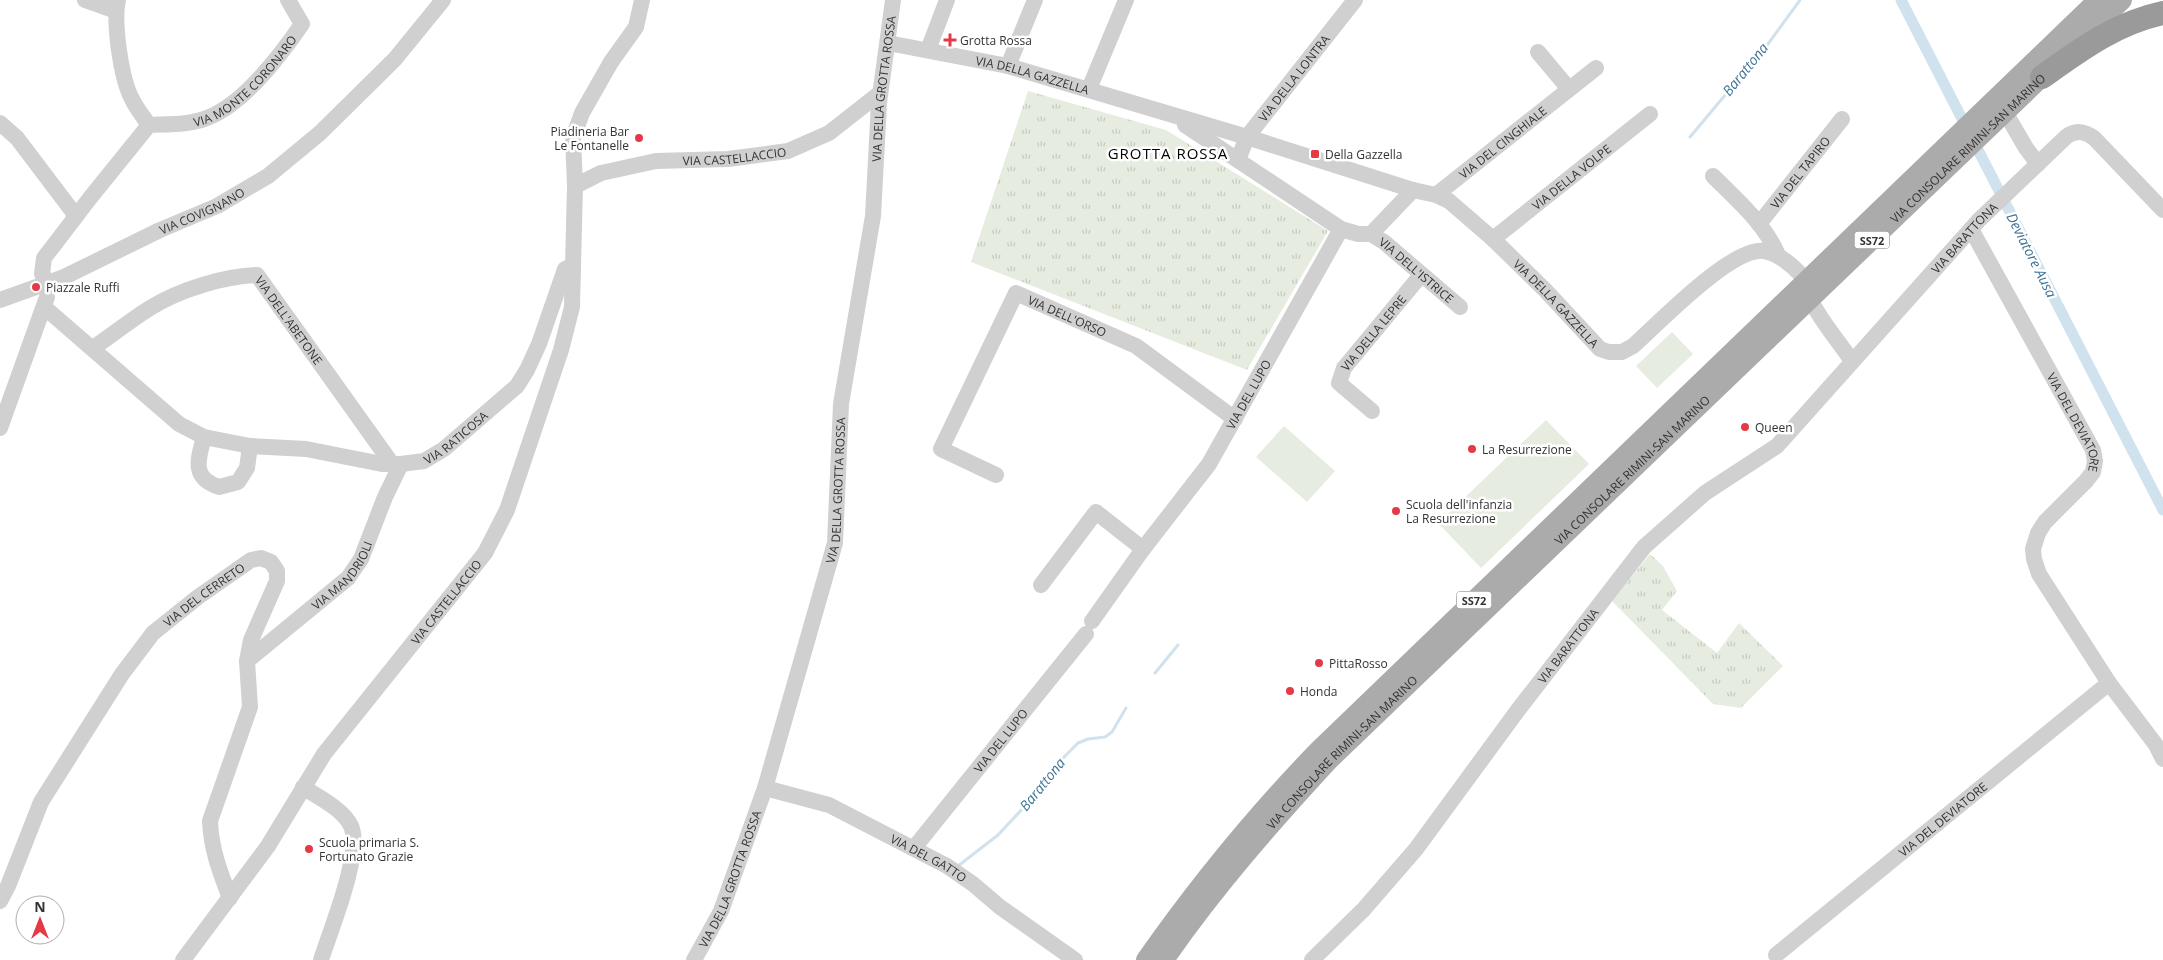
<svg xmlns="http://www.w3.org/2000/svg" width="2163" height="960" font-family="'Open Sans',sans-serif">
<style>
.grass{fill:url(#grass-tufts)}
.garden{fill:#e6ecdf}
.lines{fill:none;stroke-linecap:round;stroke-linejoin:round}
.stream{stroke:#cfe2ee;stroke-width:3}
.canal{stroke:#cfe2ee;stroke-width:11}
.minor{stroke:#d0d0d0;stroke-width:16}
.major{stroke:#ababab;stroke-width:20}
.highway{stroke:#9a9a9a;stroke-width:24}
.poi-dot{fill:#e63946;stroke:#fff;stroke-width:2}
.labels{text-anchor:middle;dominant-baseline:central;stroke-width:5;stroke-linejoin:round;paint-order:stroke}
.shield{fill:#fff;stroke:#707070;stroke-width:1}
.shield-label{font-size:11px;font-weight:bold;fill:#333}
.poi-label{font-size:12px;fill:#333;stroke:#fff;text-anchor:start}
.street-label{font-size:12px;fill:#333;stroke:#fff}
.water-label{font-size:14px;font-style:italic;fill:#3f7597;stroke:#fff}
.quarter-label{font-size:15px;letter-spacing:1px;fill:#000;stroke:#fff}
</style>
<defs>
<pattern id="grass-tufts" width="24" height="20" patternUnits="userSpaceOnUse" patternTransform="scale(1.25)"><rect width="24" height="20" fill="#e6ecdf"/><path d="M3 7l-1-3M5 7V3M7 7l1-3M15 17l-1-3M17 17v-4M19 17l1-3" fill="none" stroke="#c6cbc0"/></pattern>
</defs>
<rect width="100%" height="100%" fill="#fff"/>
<!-- grass -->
<path class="grass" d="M1028 91 1166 130 1328 231 1247 370 971 262Z
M1650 554 1663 566 1677 591 1662 610 1717 653 1739 623 1783 666 1741 708 1713 704 1612 601Z"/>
<!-- garden -->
<path class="garden" d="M1672 332 1693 354 1657 388 1636 366Z
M1546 420 1589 464 1481 568 1438 523Z
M1284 426 1335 471 1307 502 1256 457Z"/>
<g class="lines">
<!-- stream -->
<path class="stream" d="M1690 137 1768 44 1800 0
M1155 673 1178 645
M958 866 998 835 1026 805 1064 757 1078 743 1088 739 1105 737 1112 732 1126 708"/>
<!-- canal -->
<path class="canal" d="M1901 0 2163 510"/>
<!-- minor -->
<g class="minor">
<path d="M85 0 116 11"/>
<path d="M118 0C113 22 121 79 132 99 136 108 143 116 149 125"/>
<path id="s1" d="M888 43 1008 66 1247 137 1413 190 1436 195 1449 201 1493 239 1546 291 1600 349 1609 352H1622L1633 346C1659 323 1731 247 1764 251 1778 253 1793 266 1802 276 1807 283 1807 293 1811 301 1822 322 1838 341 1852 361"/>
<path d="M928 50 947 0"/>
<path d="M1538 52 1569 89"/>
<path d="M1008 66 1035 0"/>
<path d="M1089 89 1126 0"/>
<path d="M2005 112 2026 148 2038 164"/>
<path d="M0 123 17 138 76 216"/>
<path d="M1185 125 1341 229 1358 234H1371L1413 190"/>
<path id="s2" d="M1238 160 1247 137 1355 0"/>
<path d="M1713 176C1737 200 1765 224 1778 255"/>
<path id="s3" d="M575 186 601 173 656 161 728 159 788 151 829 133 880 93"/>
<path id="s4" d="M1436 195 1596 68"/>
<path id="s5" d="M1759 224 1842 119"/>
<path id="s6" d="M1971 229 2093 450 2095 461 2093 472 2086 481 2045 522 2038 533 2033 549 2034 559 2039 574 2109 683 2156 745 2163 759"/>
<path id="s7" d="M1371 234 1384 242 1460 307"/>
<path id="s8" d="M1493 239 1650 114"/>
<path id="s9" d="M48 283 42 274 44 258 90 198 149 125C168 124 189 125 207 118 244 104 280 56 302 24L288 0"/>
<path id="s10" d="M0 300 64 277 160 230 217 206 268 176 320 133 395 59 443 0"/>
<path id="s11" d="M44 307 179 424 204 437 250 446 306 449 382 464H401L424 461 444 449 517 386 527 370 539 344 565 269 573 266"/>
<path id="s12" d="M93 348C112 335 131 320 150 308 179 290 224 276 257 275L392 464"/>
<path id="s13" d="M1372 411 1339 383 1344 368 1421 275"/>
<path d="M0 428 47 297"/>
<path d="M204 437C198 459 191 478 219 487L238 482 247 468 250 446"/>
<path id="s14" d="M996 475 941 449 1016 293 1136 346 1235 419"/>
<path d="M1041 585 1096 512 1143 549"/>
<path id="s15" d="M1092 621 1143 549 1209 464 1341 229"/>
<path id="s16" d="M247 661 348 578 361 559 385 497 401 464"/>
<path d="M303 787C318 797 343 809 351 826 363 852 330 931 321 960"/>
<path id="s17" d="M765 788 829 805 947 866 973 884 1000 907 1075 960"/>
<path id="s18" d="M914 848 1086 634"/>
<path id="s19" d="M0 901 8 886 41 802 122 674 153 633 198 597 251 560 261 558 271 562 277 571V581L251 640 247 661 250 707 210 821C211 849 220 872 230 898"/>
<path id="s20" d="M1776 955 2109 683"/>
<path id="s21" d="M183 960 268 846 324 754 485 553 507 510 561 350 572 307 575 186 573 138 582 113 611 62 636 27 642 0"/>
<path id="s22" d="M694 960 721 911 765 788 835 543 841 404 873 216 879 103 893 0"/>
<path id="s23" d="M1312 960 1364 909 1416 849 1518 710 1644 547 1705 493 1777 446 1979 220 2067 136C2077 130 2084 131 2094 138L2163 210"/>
</g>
<!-- major -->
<g class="major">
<path d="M1146 960C1198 886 1255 816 1318 751L2098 0"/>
<path id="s24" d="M1164 960C1213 889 1270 824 1329 760L2122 0"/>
</g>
<!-- highway -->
<path class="highway" d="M2042 77C2080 50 2116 23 2163 13"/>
</g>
<!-- markers -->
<g class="poi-dot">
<path d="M947.5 32.5h5v5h5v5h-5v5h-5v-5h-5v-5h5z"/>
<circle cx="639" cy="138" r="5"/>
<rect x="1310" y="149" width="10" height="10" rx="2.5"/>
<circle cx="36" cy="287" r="5"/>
<circle cx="1745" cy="427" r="5"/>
<circle cx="1472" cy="449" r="5"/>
<circle cx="1396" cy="511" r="5"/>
<circle cx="1319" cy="663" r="5"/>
<circle cx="1290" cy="691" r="5"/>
<circle cx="309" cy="849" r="5"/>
</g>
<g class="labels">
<!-- shield labels -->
<g class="shield">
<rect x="1854.5" y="231.5" width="35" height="17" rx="4"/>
<rect x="1456.5" y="591.5" width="35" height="17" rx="4"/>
</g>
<g class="shield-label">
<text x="1872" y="240">SS72</text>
<text x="1474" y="600">SS72</text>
</g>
<!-- poi labels -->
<g class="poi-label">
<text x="960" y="40">Grotta Rossa</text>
<text x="629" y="131" text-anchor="end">Piadineria Bar<tspan x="629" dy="14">Le Fontanelle</tspan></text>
<text x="1325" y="154">Della Gazzella</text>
<text x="46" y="287">Piazzale Ruffi</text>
<text x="1755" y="427">Queen</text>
<text x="1482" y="449">La Resurrezione</text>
<text x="1406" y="504">Scuola dell'infanzia<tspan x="1406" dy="14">La Resurrezione</tspan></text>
<text x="1329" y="663">PittaRosso</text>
<text x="1300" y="691">Honda</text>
<text x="319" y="842">Scuola primaria S.<tspan x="319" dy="14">Fortunato Grazie</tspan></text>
</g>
<!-- street labels -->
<g class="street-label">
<text stroke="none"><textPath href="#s1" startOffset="148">VIA DELLA GAZZELLA</textPath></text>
<text stroke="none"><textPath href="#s9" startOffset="308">VIA MONTE CORONARO</textPath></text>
<text stroke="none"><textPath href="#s2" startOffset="100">VIA DELLA LONTRA</textPath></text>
<text stroke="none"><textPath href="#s22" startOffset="899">VIA DELLA GROTTA ROSSA</textPath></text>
<text stroke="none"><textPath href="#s4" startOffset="85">VIA DEL CINGHIALE</textPath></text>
<text stroke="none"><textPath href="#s24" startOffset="1144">VIA CONSOLARE RIMINI-SAN MARINO</textPath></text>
<text stroke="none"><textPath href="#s3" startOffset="164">VIA CASTELLACCIO</textPath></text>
<text stroke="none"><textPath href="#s5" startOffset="66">VIA DEL TAPIRO</textPath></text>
<text stroke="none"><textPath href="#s8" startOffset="100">VIA DELLA VOLPE</textPath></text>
<text stroke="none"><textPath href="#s10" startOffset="221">VIA COVIGNANO</textPath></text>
<text stroke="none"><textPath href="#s23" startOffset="978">VIA BARATTONA</textPath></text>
<text stroke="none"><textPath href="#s7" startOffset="58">VIA DELL'ISTRICE</textPath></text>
<text stroke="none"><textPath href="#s1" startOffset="732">VIA DELLA GAZZELLA</textPath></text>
<text stroke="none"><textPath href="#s14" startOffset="290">VIA DELL'ORSO</textPath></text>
<text stroke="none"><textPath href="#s12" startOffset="238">VIA DELL'ABETONE</textPath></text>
<text stroke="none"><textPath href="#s13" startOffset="105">VIA DELLA LEPRE</textPath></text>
<text stroke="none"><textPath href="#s15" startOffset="276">VIA DEL LUPO</textPath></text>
<text stroke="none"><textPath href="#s6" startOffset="220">VIA DEL DEVIATORE</textPath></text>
<text stroke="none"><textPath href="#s11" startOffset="469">VIA RATICOSA</textPath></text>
<text stroke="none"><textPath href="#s24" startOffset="679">VIA CONSOLARE RIMINI-SAN MARINO</textPath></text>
<text stroke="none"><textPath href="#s22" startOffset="494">VIA DELLA GROTTA ROSSA</textPath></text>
<text stroke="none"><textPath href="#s16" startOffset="129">VIA MANDRIOLI</textPath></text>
<text stroke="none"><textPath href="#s19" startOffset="374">VIA DEL CERRETO</textPath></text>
<text stroke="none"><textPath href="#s21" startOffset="445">VIA CASTELLACCIO</textPath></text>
<text stroke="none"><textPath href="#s23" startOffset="406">VIA BARATTONA</textPath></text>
<text stroke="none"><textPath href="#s18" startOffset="138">VIA DEL LUPO</textPath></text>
<text stroke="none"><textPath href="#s24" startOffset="274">VIA CONSOLARE RIMINI-SAN MARINO</textPath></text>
<text stroke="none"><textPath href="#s20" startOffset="215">VIA DEL DEVIATORE</textPath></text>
<text stroke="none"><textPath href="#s17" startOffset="179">VIA DEL GATTO</textPath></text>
<text stroke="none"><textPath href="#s22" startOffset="89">VIA DELLA GROTTA ROSSA</textPath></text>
</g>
<!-- water labels -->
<g class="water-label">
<text transform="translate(1745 69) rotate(-51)">Barattona</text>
<text transform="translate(2032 255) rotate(63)">Deviatore Ausa</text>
<text transform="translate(1042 784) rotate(-51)">Barattona</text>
</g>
<!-- quarter labels -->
<g class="quarter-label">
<text x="1168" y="153">GROTTA ROSSA</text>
</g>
</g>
<!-- north arrow -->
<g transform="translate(40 920)"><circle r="24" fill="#ffffff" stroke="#adadad"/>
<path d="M0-4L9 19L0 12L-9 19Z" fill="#e63946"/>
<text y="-8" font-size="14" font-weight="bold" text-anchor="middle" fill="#333333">N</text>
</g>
</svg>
